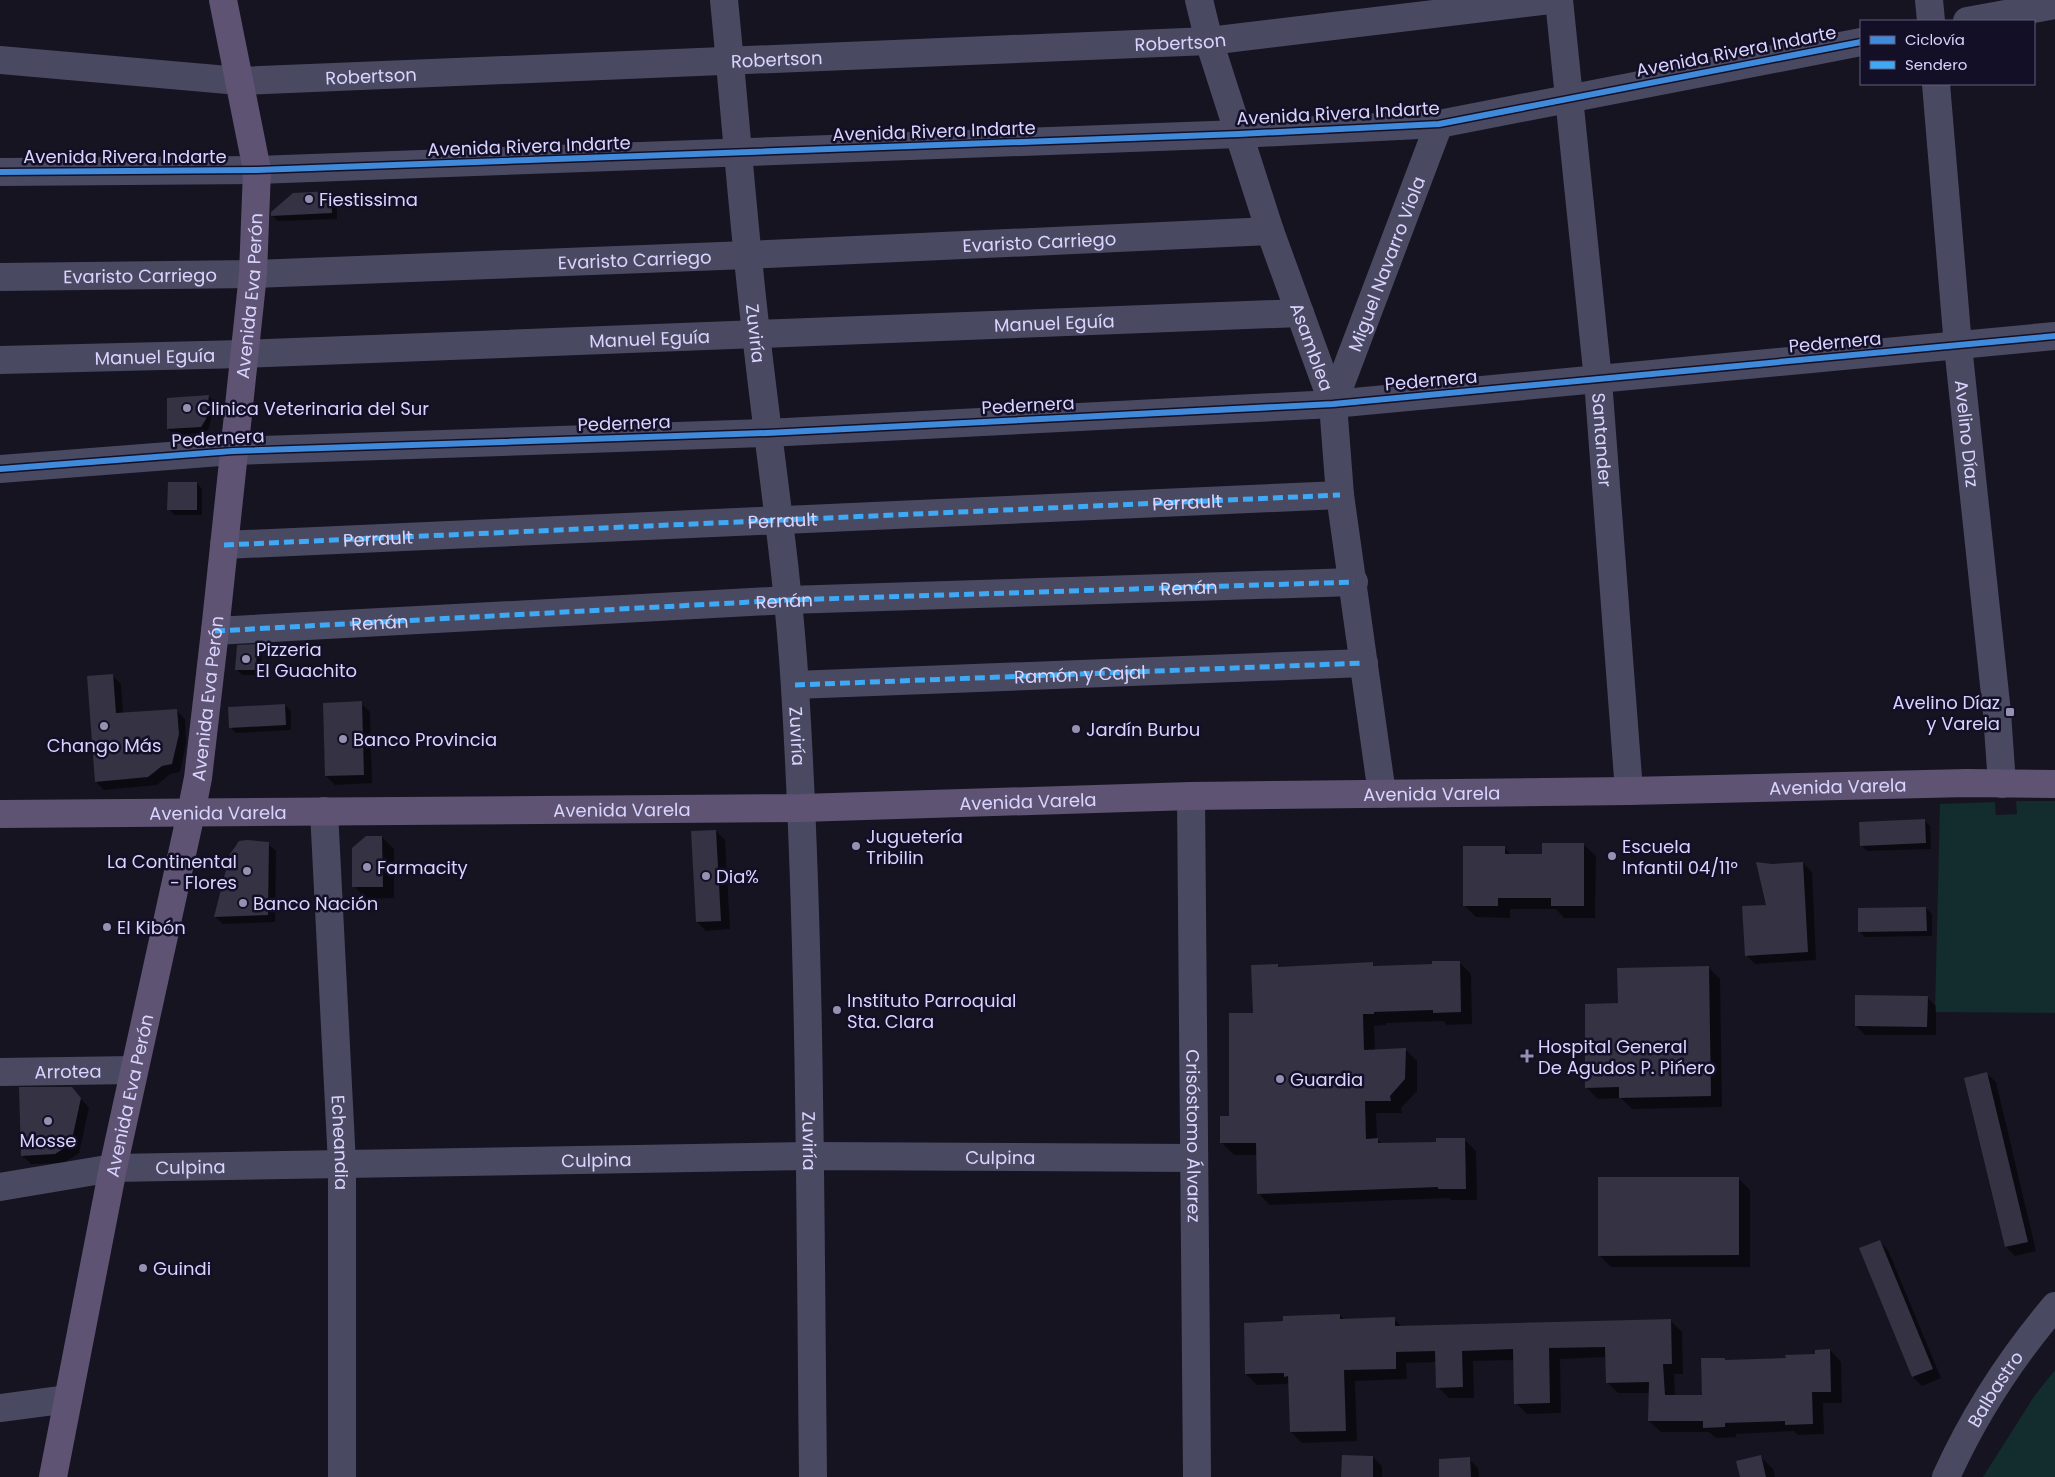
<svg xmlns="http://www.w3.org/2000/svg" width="2055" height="1477" font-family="Poppins,sans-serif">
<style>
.green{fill:#132c2d}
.shadow{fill:#0007}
.building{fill:#343243}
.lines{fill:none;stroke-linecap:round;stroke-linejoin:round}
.minor{stroke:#4a4962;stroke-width:28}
.major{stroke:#5e5373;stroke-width:28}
.quiet{stroke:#3fa9f5;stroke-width:5;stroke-dasharray:10 5;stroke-linecap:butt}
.cycleway-casing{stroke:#130f26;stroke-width:9}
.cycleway{stroke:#408adc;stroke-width:6}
.poi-dot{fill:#9591b1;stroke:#130f26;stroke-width:2}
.labels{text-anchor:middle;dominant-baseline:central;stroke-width:5;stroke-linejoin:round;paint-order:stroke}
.street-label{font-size:18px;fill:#d9d4ff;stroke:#130f26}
.poi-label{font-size:18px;fill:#d9d4ff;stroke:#130f26;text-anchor:start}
</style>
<rect width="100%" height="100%" fill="#161421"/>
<!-- green -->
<path class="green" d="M2016 801H2055V1013L1935 1012 1940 804 1995 802 1996 815 2017 814Z
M2055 1370V1477H1983L2035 1395Z"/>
<!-- shadow -->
<path class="shadow" d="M331 192 337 198V219L278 221 272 215Z
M209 396 214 402 209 429 203 433 174 435 168 429Z
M197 483 202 489V515H174L169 509Z
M256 646 262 651 261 675H242L236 669Z
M112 675 121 684 123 714 177 711 185 719 186 743 180 772 170 774 157 785 104 790 96 782Z
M361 703 370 712 372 783 335 785 326 776Z
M285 705 291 711V730L236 733 230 727Z
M1924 820 1930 826 1931 849 1867 851 1862 846Z
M716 831 725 840 730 929 706 931 697 922Z
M382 837 394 849V898L366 899 354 886Z
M239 842 268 844 276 851 275 922 223 924 215 917 234 847Z
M1583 844 1596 856 1595 918H1564L1556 909H1510V918L1476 917 1464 905 1505 848 1512 856H1544Z
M1803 863 1812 872 1816 960 1755 964 1746 955 1768 906 1772 865Z
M1926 908 1932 914V936L1865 937 1859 931Z
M1459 962 1471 974 1472 1024 1447 1025 1443 1021 1386 1023V1025L1374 1026 1375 1051 1405 1049 1417 1061V1091L1401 1108 1402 1113H1376L1377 1139 1382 1144 1437 1143 1464 1139 1476 1151 1477 1200H1451L1449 1198 1270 1205 1258 1193 1257 1155H1234L1221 1142 1230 1117 1254 1015 1278 966 1280 969 1372 964 1375 967Z
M1708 967 1720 979 1722 1107 1632 1109 1621 1098 1598 1099 1586 1087 1619 1005Z
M1927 997 1936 1006V1035H1865L1856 1026Z
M1987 1074 1996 1082 2036 1251 2015 1256 2006 1247Z
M72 1088 89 1108 79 1153 64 1163 31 1164 22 1155Z
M1738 1178 1750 1190V1267H1611L1599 1255Z
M1879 1241 1888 1250 1941 1378 1922 1386 1913 1377 1860 1249Z
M1340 1315 1345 1320 1394 1319 1402 1327 1671 1321 1682 1332 1683 1374H1674L1675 1397 1703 1396 1724 1359 1727 1361 1787 1359 1816 1355 1830 1350 1841 1362 1842 1403H1823L1824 1434 1798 1435 1794 1431 1736 1434V1437L1716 1438 1709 1432H1661L1649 1421 1650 1393H1618L1607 1382 1606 1357 1560 1359 1561 1413 1527 1414 1516 1403 1514 1360 1473 1361 1474 1398H1449L1438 1387 1437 1362 1406 1363 1407 1379 1355 1381 1357 1441 1302 1443 1291 1432 1289 1384 1257 1385 1246 1374 1284 1322Z
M1373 1457 1382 1466V1477H1343Z
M1761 1457 1773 1469 1775 1477H1741Z
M1469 1459 1478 1468 1479 1477H1441Z"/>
<!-- building -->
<path class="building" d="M331 191 332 213 271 216V212L293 193Z
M209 395 206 419 201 427 167 429V398Z
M168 482H197V510H167Z
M257 644 256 670H235L237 645Z
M113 674 116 713 177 709 179 734 172 764 162 766 148 777 95 782 87 676Z
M362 701 364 775 325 776 323 703Z
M285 704 286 725 229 728 228 707Z
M1925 819 1926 843 1860 846 1859 822Z
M716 830 721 921 696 922 691 831Z
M366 836H382L383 887H352V848Z
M247 840 269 842 268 915 214 917 230 854 239 841Z
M1542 843H1584V906H1551V898H1498V906H1463V846H1505V854H1542Z
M1756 862 1772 864 1803 862 1808 952 1745 956 1742 906 1766 905Z
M1926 907 1927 931 1858 932V908Z
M1432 961H1460L1461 1012 1433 1013V1010L1374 1012V1014H1363L1364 1050 1406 1048 1405 1079 1390 1096 1391 1101H1365L1366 1139 1378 1138V1143L1436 1142V1138H1465L1466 1189H1438V1187L1257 1194 1256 1143H1220V1116H1229V1013H1253L1251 965 1278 964V967L1373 962V966L1432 964Z
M1709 966 1711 1096 1619 1098V1087L1585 1088V1004L1618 1003 1617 968Z
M1855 995 1928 996 1927 1027 1855 1026Z
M1987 1072 2028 1242 2005 1247 1964 1078Z
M19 1087H72L81 1098 71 1144 55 1154 21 1156Z
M1598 1177H1739V1255L1598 1256Z
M1880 1240 1933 1369 1912 1377 1859 1248Z
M1340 1314V1319L1395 1317V1326L1671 1319 1672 1364H1663L1665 1395H1702L1701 1358H1725V1360L1786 1358 1785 1355 1815 1354V1350L1830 1349 1831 1392H1812L1813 1424 1785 1425V1421L1725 1423V1427L1703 1428V1421H1648L1649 1382 1606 1383 1605 1347 1549 1348 1550 1403 1514 1404 1513 1349 1462 1351 1463 1387 1436 1388 1435 1351 1396 1352V1369L1344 1370 1346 1431 1290 1432 1288 1376 1284 1377V1373L1245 1374 1244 1323 1283 1321V1316Z
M1342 1455 1373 1456V1477H1341Z
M1761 1455 1766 1477H1740L1736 1461Z
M1470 1457 1471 1477H1439V1459Z"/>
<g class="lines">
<!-- minor -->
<g class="minor">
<path id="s1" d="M724 0C735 111 743 222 756 333 769 452 788 569 795 688 811 951 810 1214 813 1477"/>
<path id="s2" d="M1199 0 1209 41 1270 231 1333 404 1340 495 1382 794"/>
<path id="s3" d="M1559 0 1598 380 1629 791"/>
<path d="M1929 0 1931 21"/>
<path d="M1967 21 2055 5"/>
<path id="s4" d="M0 60 239 81 1209 41 1550 0"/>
<path id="s5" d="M1936 84 1958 346 1997 713 2002 784"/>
<path d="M0 172 257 170 1239 134 1439 124 1861 42"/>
<path id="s6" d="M0 277 253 274 747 255 1270 231"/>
<path id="s7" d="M0 360 243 354 1300 313"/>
<path id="s8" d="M1333 404 1439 124"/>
<path d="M0 469 233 451 767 433 1333 404 2055 336"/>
<path d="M224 545 1340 495"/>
<path d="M215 631 788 600 1354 582"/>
<path id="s9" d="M795 685 1364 663"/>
<path id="s10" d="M1191 796 1197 1477"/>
<path id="s11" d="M324 811 342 1164V1477"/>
<path id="s12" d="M0 1072 134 1070"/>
<path id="s13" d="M0 1187 113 1168 809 1156 1194 1158"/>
<path d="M0 1408 68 1399"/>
<path id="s14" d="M1946 1477C1974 1415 2011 1358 2055 1306"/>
</g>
<!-- major -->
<g class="major">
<path id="s15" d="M0 814 801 808 1191 796 1629 791 1967 783 2055 784"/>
<path id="s16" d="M53 1477 113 1168 191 813 198 778 215 631 253 274 257 170 223 0"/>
</g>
<!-- quiet -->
<g class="quiet">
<path id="s17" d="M224 545 1340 495"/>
<path id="s18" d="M215 631 788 600 1354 582"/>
<path d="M795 685 1364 663"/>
</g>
<defs>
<path id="cycleway" d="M0 172 257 170 1239 134 1439 124 1861 42
M0 469 233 451 767 433 1333 404 2055 336"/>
</defs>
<!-- cycleway casing -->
<use href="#cycleway" class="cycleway-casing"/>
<!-- cycleway -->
<use href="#cycleway" class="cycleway"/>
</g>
<!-- markers -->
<g class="poi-dot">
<circle cx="309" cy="199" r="5"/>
<circle cx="187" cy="408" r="5"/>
<circle cx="246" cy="659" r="5"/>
<rect x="2005" y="707" width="10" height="10" rx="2.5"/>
<circle cx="104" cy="726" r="5"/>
<circle cx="1076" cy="729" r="5"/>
<circle cx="343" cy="739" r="5"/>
<circle cx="856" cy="846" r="5"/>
<circle cx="1612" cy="856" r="5"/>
<circle cx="367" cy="867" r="5"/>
<circle cx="247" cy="871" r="5"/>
<circle cx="706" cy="876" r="5"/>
<circle cx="243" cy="903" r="5"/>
<circle cx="107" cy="927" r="5"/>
<circle cx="837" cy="1010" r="5"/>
<path d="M1524.5 1048.5h5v5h5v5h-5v5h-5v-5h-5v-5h5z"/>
<circle cx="1280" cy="1079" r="5"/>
<circle cx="48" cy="1121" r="5"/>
<circle cx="143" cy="1268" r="5"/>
</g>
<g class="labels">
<!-- street labels -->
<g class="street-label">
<text stroke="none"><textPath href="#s4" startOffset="1182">Robertson</textPath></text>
<text transform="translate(1736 51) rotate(-11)">Avenida Rivera Indarte</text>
<text stroke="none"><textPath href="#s4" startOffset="778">Robertson</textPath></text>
<text stroke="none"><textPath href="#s4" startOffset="372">Robertson</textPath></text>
<text transform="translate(1338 113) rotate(-3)">Avenida Rivera Indarte</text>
<text transform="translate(934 131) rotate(-2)">Avenida Rivera Indarte</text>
<text transform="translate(529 146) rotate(-2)">Avenida Rivera Indarte</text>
<text x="125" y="156">Avenida Rivera Indarte</text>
<text stroke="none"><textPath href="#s6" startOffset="1040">Evaristo Carriego</textPath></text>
<text stroke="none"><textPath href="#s6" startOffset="635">Evaristo Carriego</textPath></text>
<text stroke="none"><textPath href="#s8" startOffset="150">Miguel Navarro Viola</textPath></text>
<text stroke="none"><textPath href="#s6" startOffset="140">Evaristo Carriego</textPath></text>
<text stroke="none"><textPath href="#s16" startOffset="1199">Avenida Eva Perón</textPath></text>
<text stroke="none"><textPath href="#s7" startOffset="1055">Manuel Eguía</textPath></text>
<text stroke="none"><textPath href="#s1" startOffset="335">Zuviría</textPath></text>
<text stroke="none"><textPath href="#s7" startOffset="650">Manuel Eguía</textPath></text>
<text transform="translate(1835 342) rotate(-5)">Pedernera</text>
<text stroke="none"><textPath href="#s2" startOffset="365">Asamblea</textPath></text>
<text stroke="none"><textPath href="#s7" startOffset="155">Manuel Eguía</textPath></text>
<text transform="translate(1431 380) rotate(-5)">Pedernera</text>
<text transform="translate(1028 405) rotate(-3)">Pedernera</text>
<text transform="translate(624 423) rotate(-2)">Pedernera</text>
<text stroke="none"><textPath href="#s5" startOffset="351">Avelino Díaz</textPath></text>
<text transform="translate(218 438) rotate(-3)">Pedernera</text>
<text stroke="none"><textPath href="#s3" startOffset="442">Santander</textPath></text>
<text stroke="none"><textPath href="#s17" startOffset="964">Perrault</textPath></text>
<text stroke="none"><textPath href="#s17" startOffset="559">Perrault</textPath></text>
<text stroke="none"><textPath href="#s17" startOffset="154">Perrault</textPath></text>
<text stroke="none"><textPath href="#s18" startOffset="975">Renán</textPath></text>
<text stroke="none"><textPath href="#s18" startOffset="570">Renán</textPath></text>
<text stroke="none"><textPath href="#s18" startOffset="165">Renán</textPath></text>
<text stroke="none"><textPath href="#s9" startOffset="285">Ramón y Cajal</textPath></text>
<text stroke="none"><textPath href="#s16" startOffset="794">Avenida Eva Perón</textPath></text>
<text stroke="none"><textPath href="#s1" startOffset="740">Zuviría</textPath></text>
<text stroke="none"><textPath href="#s15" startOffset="1838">Avenida Varela</textPath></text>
<text stroke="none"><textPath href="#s15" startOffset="1432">Avenida Varela</textPath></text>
<text stroke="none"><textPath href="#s15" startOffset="1028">Avenida Varela</textPath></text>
<text stroke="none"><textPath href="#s15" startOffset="622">Avenida Varela</textPath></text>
<text stroke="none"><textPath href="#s15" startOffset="218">Avenida Varela</textPath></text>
<text stroke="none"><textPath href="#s12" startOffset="68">Arrotea</textPath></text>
<text stroke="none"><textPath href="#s16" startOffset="389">Avenida Eva Perón</textPath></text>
<text stroke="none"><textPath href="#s10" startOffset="340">Crisóstomo Álvarez</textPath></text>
<text stroke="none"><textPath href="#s1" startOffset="1145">Zuviría</textPath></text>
<text stroke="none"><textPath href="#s11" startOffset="332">Echeandia</textPath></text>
<text stroke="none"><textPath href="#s13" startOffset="1002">Culpina</textPath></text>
<text stroke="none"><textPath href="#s13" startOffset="598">Culpina</textPath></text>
<text stroke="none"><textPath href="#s13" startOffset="192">Culpina</textPath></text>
<text stroke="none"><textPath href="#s14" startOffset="101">Balbastro</textPath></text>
</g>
<!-- poi labels -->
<g class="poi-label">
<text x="319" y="199">Fiestissima</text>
<text x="197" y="408">Clinica Veterinaria del Sur</text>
<text x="256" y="649">Pizzeria<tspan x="256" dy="21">El Guachito</tspan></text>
<text x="2000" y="702" text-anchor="end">Avelino Díaz<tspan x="2000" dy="21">y Varela</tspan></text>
<text x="1086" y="729">Jardín Burbu</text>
<text x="353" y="739">Banco Provincia</text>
<text x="104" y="745" text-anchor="middle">Chango Más</text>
<text x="866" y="836">Juguetería<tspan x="866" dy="21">Tribilin</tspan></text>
<text x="1622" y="846">Escuela<tspan x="1622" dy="21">Infantil 04/11°</tspan></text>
<text x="237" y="861" text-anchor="end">La Continental<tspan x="237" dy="21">- Flores</tspan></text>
<text x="377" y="867">Farmacity</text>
<text x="716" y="876">Dia%</text>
<text x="253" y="903">Banco Nación</text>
<text x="117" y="927">El Kibón</text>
<text x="847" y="1000">Instituto Parroquial<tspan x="847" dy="21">Sta. Clara</tspan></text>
<text x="1538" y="1046">Hospital General<tspan x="1538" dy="21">De Agudos P. Pińero</tspan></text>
<text x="1290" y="1079">Guardia</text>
<text x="48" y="1140" text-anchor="middle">Mosse</text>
<text x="153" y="1268">Guindi</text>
</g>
</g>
<!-- legend -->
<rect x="1860" y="20" width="175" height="65" fill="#130f26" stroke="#625e7d"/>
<rect x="1870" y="36" width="25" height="8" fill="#408adc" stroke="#625e7d"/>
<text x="1905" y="45" font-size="15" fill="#d9d4ff">Ciclovía</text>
<rect x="1870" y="61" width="25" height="8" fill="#3fa9f5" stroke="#625e7d"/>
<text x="1905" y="70" font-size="15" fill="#d9d4ff">Sendero</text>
</svg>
